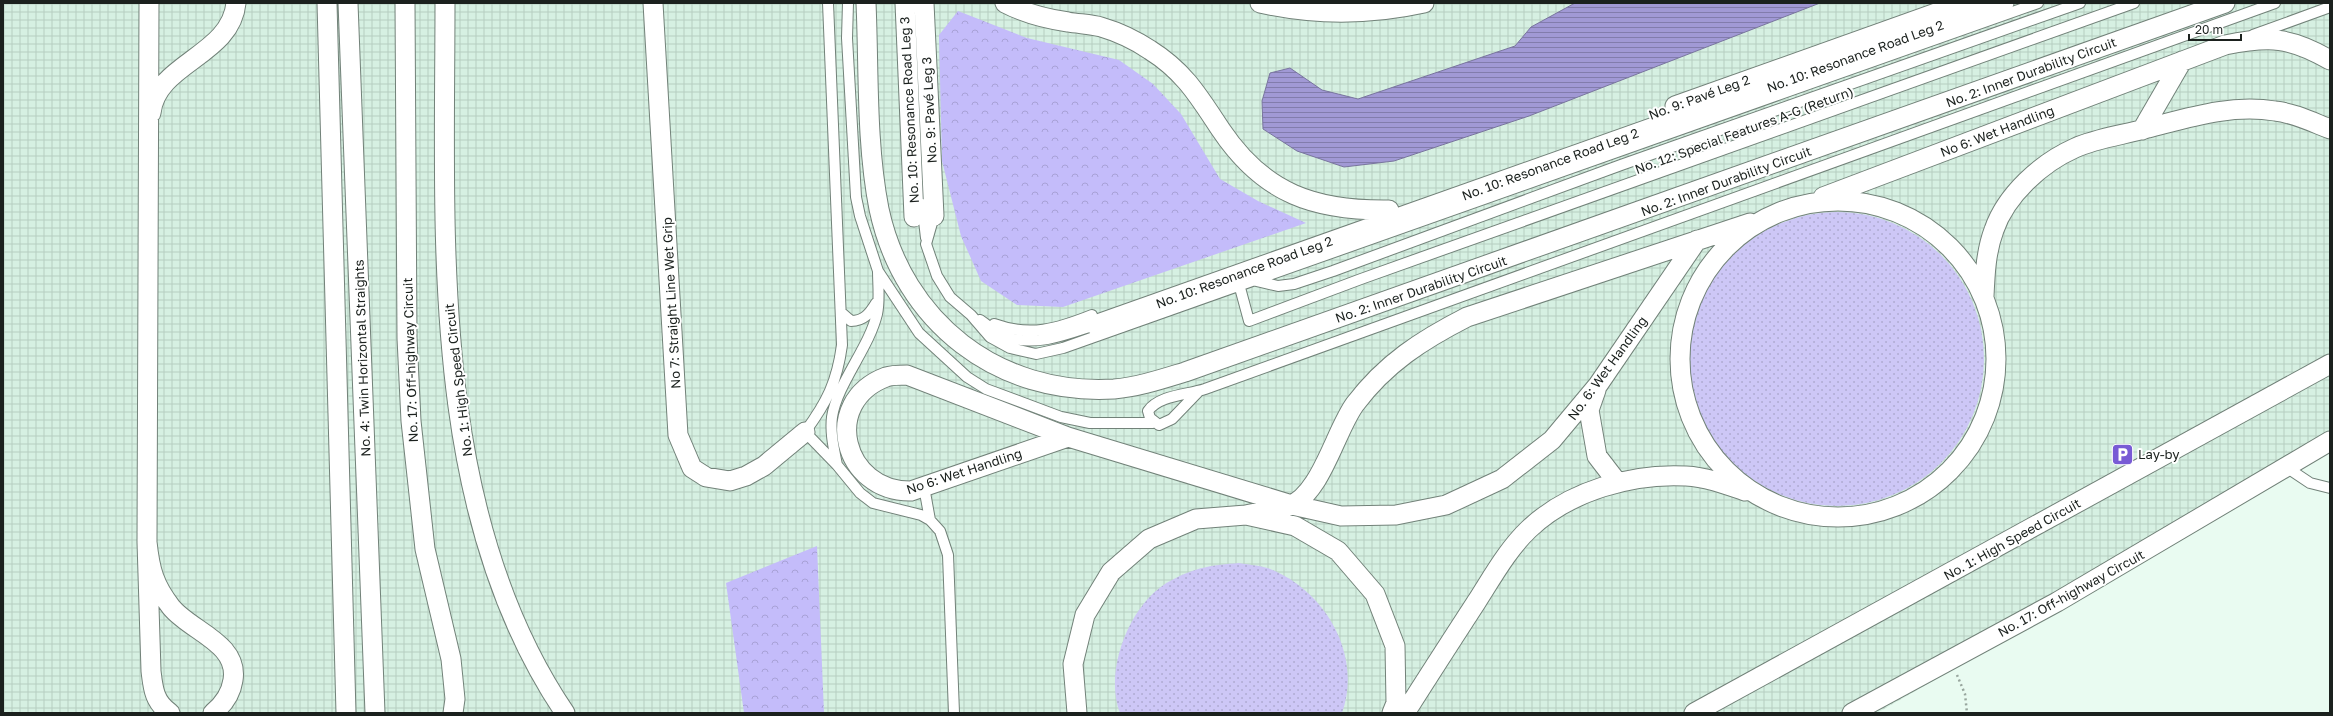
<svg xmlns="http://www.w3.org/2000/svg" width="2333" height="716" font-family="'Golos Text',sans-serif">
<style>
.industrial{fill:url(#industrial-grid)}
.grass{fill:url(#grass-dots)}
.forest{fill:url(#forest-crowns)}
.water{fill:url(#water-rules);stroke:#79759e}
.lines{fill:none;stroke-linecap:round;stroke-linejoin:round}
.service-casing{stroke:#728279;stroke-width:12}
.minor-casing{stroke:#728279;stroke-width:21}
.path{stroke:#98a69e;stroke-width:2.5;stroke-dasharray:2 3;stroke-linecap:butt}
.service{stroke:#fff;stroke-width:10}
.minor{stroke:#fff;stroke-width:19}
.labels{text-anchor:middle;dominant-baseline:central;stroke-width:4;stroke-linejoin:round;paint-order:stroke}
.street-label{font-size:13px;fill:#1b211e;stroke:#fff}
.poi-label{font-size:13px;fill:#1b211e;stroke:#fff;text-anchor:start}
</style>
<defs>
<pattern id="industrial-grid" width="8" height="8" patternUnits="userSpaceOnUse"><rect width="8" height="8" fill="#d6f0e2"/><path d="M0 4h8M4 0v8" fill="none" stroke="#b7cec1"/></pattern>
<pattern id="grass-dots" width="8" height="8" patternUnits="userSpaceOnUse"><rect width="8" height="8" fill="#cdc7f6"/><path d="M2 2h.1M6 6h.1" fill="none" stroke="#afabd2" stroke-width="1.8" stroke-linecap="round"/></pattern>
<pattern id="forest-crowns" width="20" height="18" patternUnits="userSpaceOnUse"><rect width="20" height="18" fill="#c4bcfa"/><path d="M2 6a3 3 0 1 1 6 0M12 15a3 3 0 1 1 6 0" fill="none" stroke="#a8a1d6"/></pattern>
<pattern id="water-rules" width="6" height="5" patternUnits="userSpaceOnUse"><rect width="6" height="5" fill="#a199d5"/><path d="M0 2.5h6" fill="none" stroke="#827cac"/></pattern>
</defs>
<rect width="100%" height="100%" fill="#e9fbf1"/>
<!-- industrial -->
<path class="industrial" d="M3 3H2330V440L1959 666 1877 713H3Z"/>
<!-- grass -->
<path class="grass" d="M1690 359a147 147 0 1 1 294 0a147 147 0 1 1-294 0Z
M1239 563C1251 565 1265 566 1275 571 1328 595 1362 657 1342 713H1120C1103 670 1131 600 1172 580 1196 567 1213 565 1239 563Z"/>
<!-- forest -->
<path class="forest" d="M958 11 1027 38 1119 60 1153 84 1181 114 1220 179 1258 201 1306 223 1063 307 1017 305 981 281 961 236 942 161 939 35Z
M817 546 824 713H744L726 583Z"/>
<!-- water -->
<path class="water" d="M1575 3H1820L1529 116 1394 161 1344 167 1297 151 1263 129 1262 101 1270 73 1290 68 1322 90 1358 99 1515 46 1531 27Z"/>
<g class="lines">
<defs>
<path id="service" d="M828 3 842 345C837 382 827 402 805 432L837 465 860 493 873 503 921 515 930 520 940 531 948 555 954 713
M848 3 847 38 856 197 860 216 878 271 919 333 967 377 986 389 1061 417 1090 423H1153
M2253 35 2330 7
M922 204 926 238
M934 216 926 244 937 276 950 297 971 315 990 337 1010 348 1036 354 1063 348 2038 3
M1252 280 1278 286 1294 284 1333 271 1621 165 2080 3
M1239 284 1249 321 1361 279 2134 3
M843 314 851 321C864 321 870 313 876 303
M980 320C989 326 999 335 1009 338 1039 346 1067 334 1095 325
M994 324C1030 337 1057 329 1092 315
M1198 392 1172 419 1159 425 1150 418 1148 411C1159 395 1187 395 1205 389L2275 3
M837 465C834 449 830 433 832 417 837 384 869 348 877 314 880 301 878 284 878 271
M2286 467 2310 483 2330 488
M924 487 930 520"/>
<path id="minor" d="M327 3 346 713
M348 3 375 713
M405 3 407 338 411 421 425 549 451 659 455 699 453 713
M445 3C445 236 428 511 565 713
M653 3 678 435 692 468 706 477 730 481 746 476 764 466 805 432
M866 3C869 70 866 143 879 209 903 322 998 396 1114 389 1138 387 1162 379 1185 372L2225 3
M905 3 914 217
M924 3 934 216
M1005 3C1024 13 1047 19 1068 22 1079 24 1091 24 1101 27 1118 32 1135 40 1150 50 1185 72 1199 97 1221 130 1264 194 1315 211 1389 210
M1260 3C1313 15 1370 15 1424 3
M1675 106 1964 3
M151 113C156 63 231 56 236 3
M2142 130 2182 61
M1823 197 2225 45C2270 36 2290 37 2330 60
M1680 359a158 158 0 1 1 316 0a158 158 0 1 1-316 0Z
M1984 296C1985 274 1986 251 1994 230 2006 195 2041 163 2075 148 2097 138 2124 135 2148 128 2191 117 2231 104 2275 111 2294 113 2312 122 2330 129
M1095 325 2004 3
M1596 390 1589 410 1597 456 1617 482
M1068 437 911 491C843 492 820 402 886 377 892 375 900 375 907 375L1068 437 1292 505 1341 516 1396 515 1446 505 1502 479 1552 440 1598 385 1697 240
M1246 515C1259 512 1274 511 1287 507 1321 496 1335 431 1355 404 1386 363 1422 340 1467 317L1750 223
M147 542 149 3
M170 713C154 702 153 688 151 671L147 542C150 570 154 585 171 607 190 631 239 643 233 680 231 694 224 704 213 713
M1077 713 1073 664 1085 615 1111 572 1149 539 1196 519 1246 515 1295 526 1338 551 1375 594 1395 646 1396 703 1392 713
M1405 713C1429 675 1453 638 1477 601 1493 576 1508 549 1529 529 1569 491 1632 473 1686 476 1706 477 1725 484 1745 491
M1694 713 2330 364
M1852 713 2057 602 2330 441"/>
</defs>
<!-- service casing -->
<use href="#service" class="service-casing"/>
<!-- minor casing -->
<use href="#minor" class="minor-casing"/>
<!-- path -->
<path class="path" d="M1957 675 1965 694 1967 713"/>
<!-- service -->
<use href="#service" class="service"/>
<!-- minor -->
<use href="#minor" class="minor"/>
</g>
<!-- icons -->
<defs>
<symbol id="parking-square" viewBox="-11 -11 22 22"><rect x="-9" y="-9" width="18" height="18" rx="4" fill="#785bd5" stroke="#fff"/><path d="M-3.5-5.5H1a3.5 3.5 0 0 1 0 7H-1V5.5H-3.5ZM-1-3.4V-.6H.8a1.4 1.4 0 0 0 0-2.8Z" fill="#fff"/></symbol>
</defs>
<g fill-rule="evenodd">
<use href="#parking-square" x="2110" y="442" width="25" height="25"/>
</g>
<g class="labels">
<!-- street labels -->
<g class="street-label">
<text transform="translate(1855 56) rotate(-20)">No. 10: Resonance Road Leg 2</text>
<text transform="translate(2031 72) rotate(-20)">No. 2: Inner Durability Circuit</text>
<text transform="translate(1699 97) rotate(-20)">No. 9: Pavé Leg 2</text>
<text transform="translate(909 110) rotate(-93)">No. 10: Resonance Road Leg 3</text>
<text transform="translate(929 110) rotate(-93)">No. 9: Pavé Leg 3</text>
<text transform="translate(1744 130) rotate(-20)">No. 12: Special Features A-G (Return)</text>
<text transform="translate(1997 131) rotate(-21)">No 6: Wet Handling</text>
<text transform="translate(1550 164) rotate(-20)">No. 10: Resonance Road Leg 2</text>
<text transform="translate(1726 181) rotate(-20)">No. 2: Inner Durability Circuit</text>
<text transform="translate(1244 272) rotate(-20)">No. 10: Resonance Road Leg 2</text>
<text transform="translate(1421 289) rotate(-19)">No. 2: Inner Durability Circuit</text>
<text transform="translate(671 303) rotate(-93)">No 7: Straight Line Wet Grip</text>
<text transform="translate(362 358) rotate(-92)">No. 4: Twin Horizontal Straights</text>
<text transform="translate(410 360) rotate(-92)">No. 17: Off-highway Circuit</text>
<text transform="translate(1607 368) rotate(-54)">No. 6: Wet Handling</text>
<text transform="translate(458 380) rotate(-97)">No. 1: High Speed Circuit</text>
<text transform="translate(964 471) rotate(-18)">No 6: Wet Handling</text>
<text transform="translate(2012 539) rotate(-29)">No. 1: High Speed Circuit</text>
<text transform="translate(2071 593) rotate(-29)">No. 17: Off-highway Circuit</text>
</g>
<!-- poi labels -->
<g class="poi-label">
<text x="2138" y="454">Lay-by</text>
</g>
</g>
<!-- border -->
<rect width="2333" height="716" fill="none" stroke="#1b211e" stroke-width="8"/>
<!-- scale -->
<path d="M2189 34v6h52v-6" fill="none" stroke="#1b211e" stroke-width="2"/>
<text x="2195" y="34" font-size="12" fill="#1b211e" stroke="#ffffff" stroke-width="3" paint-order="stroke">20 m</text>
</svg>
